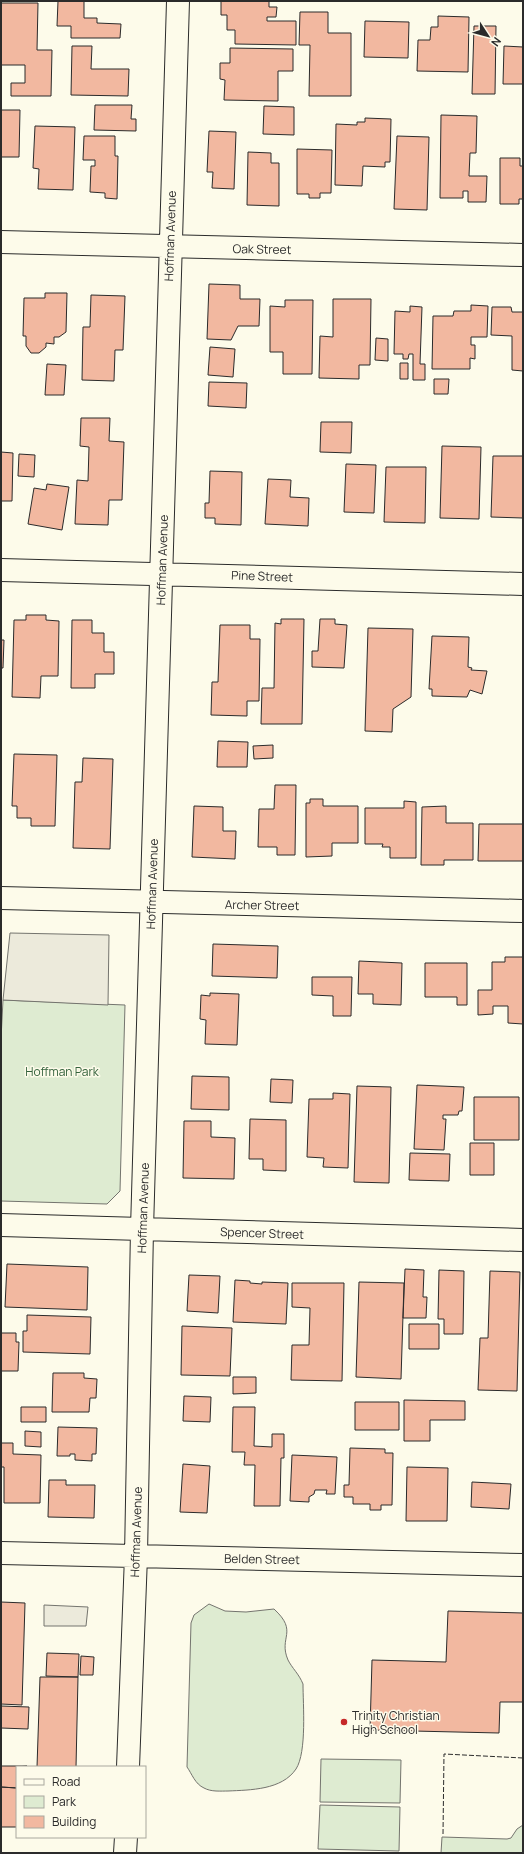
<svg xmlns="http://www.w3.org/2000/svg" width="524" height="1854" font-family="Manrope,sans-serif">
<style>
.green{fill:#deebd1;stroke:#74746e}
.parking{fill:#eceadb;stroke:#74746e}
.building{fill:#f2b8a0;stroke:#2b2b2b}
.lines{fill:none;stroke-linecap:round;stroke-linejoin:round}
.minor-casing{stroke:#2b2b2b;stroke-width:24}
.minor{stroke:#fdfbea;stroke-width:22}
.fence{stroke:#2b2b2b;stroke-width:1;stroke-dasharray:5 2;stroke-linecap:butt}
.poi-dot{fill:#c62828;stroke:#fdfbea;stroke-width:1.5}
.labels{text-anchor:middle;dominant-baseline:central;stroke-width:3;stroke-linejoin:round;paint-order:stroke}
.street-label{font-size:12px;fill:#2b2b2b;stroke:#fdfbea}
.park-label{font-size:12px;fill:#34623c;stroke:#fdfbea}
.poi-label{font-size:12px;fill:#2b2b2b;stroke:#fdfbea;text-anchor:start}
</style>
<rect width="100%" height="100%" fill="#fdfbea"/>
<!-- green -->
<path class="green" d="M3 1000 125 1005 120 1191 107 1204 1 1201V1039Z
M209 1604 225 1611 246 1612 274 1609C299 1632 278 1637 288 1660 292 1668 299 1674 303 1684 303 1704 307 1752 296 1769 282 1790 250 1790 228 1791 221 1791 211 1792 204 1788 195 1784 192 1774 187 1767L191 1623 194 1615Z
M321 1759 401 1760 400 1803 320 1802Z
M320 1805 400 1807 399 1851 318 1849Z
M523 1825V1853H441L442 1837 507 1839 511 1838 517 1829Z"/>
<!-- parking -->
<path class="parking" d="M10 933 109 935 108 1005 3 1000Z
M44 1605 88 1607 86 1626H44Z"/>
<!-- building -->
<path class="building" d="M58 1H84V18H97V23L121 24 120 38H71V26H57Z
M221 1H269V7H277L276 17H267V21H296V45L235 44V30H227V15H221Z
M1 3H38L37 50H52L51 96H11V83H25V65H1Z
M300 12H328V33H351V96H309L310 45H299Z
M438 16 469 17 468 72 417 71 418 40H430L431 27H438Z
M365 21 409 22 408 58 364 57Z
M474 26H496L495 94H472Z
M72 46H92L91 69H129L128 96 71 95Z
M504 46 523 47V84H503Z
M230 48 293 49V71H278V101L224 100 225 80 220 79V63H230Z
M95 105H132L131 119H136V131L94 130Z
M264 106 294 107V135L263 134Z
M1 110H20L19 157H1Z
M441 115 477 116 476 153H470L469 176H487L486 202H468V191H463V198H440Z
M365 118 391 119 390 162H385V167L363 166 362 186 335 185 336 124 357 125V122H365Z
M35 126 75 127 73 190 38 189 39 169 33 168Z
M209 131 236 132 234 189 212 188 213 172H207Z
M84 136H115V156H118L117 199 105 198V193L90 192 91 166H95V160H83Z
M397 136 429 137 427 210 394 209Z
M297 149 332 150 331 193H320V198H309V194H297Z
M248 152 271 153V163H279V206L247 205Z
M500 158H520V166H523V199H519V204H500Z
M209 284 240 285V299H260L259 326H238L231 340 207 339Z
M45 293H67L66 332 59 337H54V344L46 343V347L39 353H31L26 346V336H23L24 298H45Z
M91 295 125 296 123 350H115L114 381 82 380 83 327H90Z
M333 299H371L370 365H359V379L319 378 320 336 333 337Z
M285 300H313L312 374H283V352H270V306L285 307Z
M471 305 488 306 487 337H471V345H475V359L470 358V369H432L433 316H453L454 311H471Z
M410 306 422 307 420 364H425V380H413V354H409L408 359H403V354H394L395 311 410 312Z
M492 307H511L512 312H523V371L512 370V336L491 335Z
M376 338 388 339V361L375 360Z
M210 347 235 349 233 377 208 375Z
M400 363H408V379H400Z
M47 364 66 365 64 395H45Z
M434 379H449L448 394H434Z
M209 382 247 383 246 408 208 406Z
M81 418H110L109 441 124 442 122 500H109L108 525 75 524 77 480 88 481 89 447 80 446Z
M321 422H352L351 453 320 452Z
M442 446 481 447 479 519 440 518Z
M1 452 13 453 12 501H1Z
M19 454 35 455 34 477 18 476Z
M493 456H523V518L491 517Z
M346 464 376 465 374 513 344 512Z
M386 467H426L425 523 384 522Z
M210 471 242 472 241 525 215 524V518H205V503H209Z
M268 479 291 480 290 497 309 498 308 526 265 524Z
M47 484 69 487 62 530 28 524 34 488 46 490Z
M26 615H46V620L59 621 58 676H41L40 698 12 697 14 620H26Z
M281 619H304L302 724H261L262 688H274L275 623 281 624Z
M320 619H335V624L347 625 344 668 312 667V651H318Z
M72 620H92V633H104V652H114V674H95V688H71Z
M220 625H250V639H260L259 701H247V716L211 715 212 682H218Z
M368 628 413 629 411 697 393 709 392 732 365 731Z
M432 636 469 637 468 667 472 668 471 670 487 671 482 694 470 690 467 697 432 696V689H429Z
M1 640H4L3 668H1Z
M218 741 248 742 247 767H217Z
M273 745V758L254 759 253 746Z
M14 754 57 755 55 826H31V818H17V806H12Z
M83 758 113 759 110 849 73 848 75 782H82Z
M275 785H296L295 855H277V847H258L259 809H274Z
M310 799H323V806H358V843H332V856L306 857V803H310Z
M404 801 416 802V858H390V847H382L383 844H365V808H404Z
M194 806 223 807V831H236L235 859 192 857Z
M446 806V823H473V860H444V865H421L422 807Z
M479 824H523V861H478Z
M213 944 278 946 277 978 212 976Z
M505 957H523V1024L508 1023V1006H493V1014L478 1015V990H492V962H505Z
M359 961 402 963 401 1005 373 1004V994H358Z
M425 963H467V1005H457V997H425Z
M312 977H352L351 1016H333V996L312 995Z
M210 993 239 994 237 1045 205 1044 206 1020 200 1019 201 995 210 996Z
M192 1076 229 1077V1110L191 1109Z
M271 1079 293 1080 292 1103 270 1102Z
M417 1085 464 1087 462 1111H459L458 1115H443V1119H446L444 1150 414 1149Z
M357 1086 391 1087 389 1183 354 1182Z
M333 1093 350 1094 348 1168 323 1167 324 1158 307 1157 309 1099H333Z
M474 1097H519V1140H474Z
M250 1119 286 1120V1171L263 1170V1159H249Z
M184 1121H211V1137L235 1138 234 1179 183 1178Z
M470 1143H494V1175H470Z
M410 1153 450 1154 449 1181 409 1180Z
M7 1264 88 1267 87 1310 5 1307Z
M405 1269 424 1270 423 1297H427L426 1318H403Z
M439 1270 464 1271 463 1334H444V1319H438Z
M490 1271 520 1272 517 1391 478 1390 480 1338H488Z
M189 1275 220 1276 218 1313 187 1311Z
M235 1280 250 1281V1283L262 1284V1282L288 1283 286 1324 233 1322Z
M359 1282 404 1283 401 1379 356 1377Z
M292 1283H344L342 1381 291 1380 292 1345H309L310 1308 292 1307Z
M27 1315 91 1317 90 1354 23 1352V1331H27Z
M409 1324H439V1349H409Z
M182 1326 232 1328 230 1376 181 1375Z
M1 1333H16V1342H19L18 1371H1Z
M53 1373H84V1378L97 1379 96 1398H90L89 1412H52Z
M233 1377H256V1393L233 1394Z
M184 1396 211 1397 210 1422 183 1421Z
M404 1400 465 1401V1420H430V1441H404Z
M355 1402H399V1430H355Z
M21 1407H46V1422H21Z
M233 1407H255L254 1446 272 1447V1434H284V1458H281L280 1506H254L255 1465H244L245 1452H232Z
M58 1427 97 1428 96 1454H92V1461L75 1460V1454H70V1456H57Z
M25 1431 41 1432V1447L25 1446Z
M1 1443H13V1454L41 1455 40 1503H4V1467H1Z
M350 1448 385 1449V1453H393L392 1505H381V1510H370V1504H353V1497H344V1485H349Z
M292 1455 337 1457 335 1494H326L327 1490H315L314 1494 309 1497V1502L290 1501Z
M183 1464 210 1466 207 1513 180 1512Z
M407 1467 448 1468 447 1521H406Z
M49 1480H66V1485H95L94 1518 48 1517Z
M472 1482 511 1484 509 1509 471 1507Z
M1 1602 25 1603 22 1705 1 1704Z
M448 1611 523 1613V1702H500L499 1733 370 1730 372 1660 446 1662Z
M47 1653 79 1654 78 1677 46 1676Z
M81 1656 94 1657 93 1675H80Z
M40 1677H78L76 1767H37Z
M1 1706 29 1707 28 1729 1 1728Z
M1 1766H27L17 1767V1788L1 1787Z
M1 1787 17 1788V1827H1Z"/>
<g class="lines">
<defs>
<path id="minor" d="M1 242 523 255
M1 570 523 584
M1 898 523 911
M1 1225 523 1240
M1 1553 523 1565
M128 1767 136 1556 142 1229 178 1
M125 1853 126 1837"/>
</defs>
<!-- minor casing -->
<use href="#minor" class="minor-casing"/>
<!-- minor -->
<use href="#minor" class="minor"/>
<!-- fence -->
<path class="fence" d="M443 1834 444 1754 523 1758"/>
</g>
<!-- markers -->
<circle class="poi-dot" cx="344" cy="1722" r="4"/>
<g class="labels">
<!-- street labels -->
<g class="street-label">
<text transform="translate(170 236) rotate(-88)">Hoffman Avenue</text>
<text transform="translate(262 249) rotate(1)">Oak Street</text>
<text transform="translate(162 560) rotate(-88)">Hoffman Avenue</text>
<text transform="translate(262 576) rotate(2)">Pine Street</text>
<text transform="translate(152 884) rotate(-88)">Hoffman Avenue</text>
<text transform="translate(262 905) rotate(1)">Archer Street</text>
<text transform="translate(143 1208) rotate(-88)">Hoffman Avenue</text>
<text transform="translate(262 1233) rotate(2)">Spencer Street</text>
<text transform="translate(136 1532) rotate(-88)">Hoffman Avenue</text>
<text transform="translate(262 1559) rotate(1)">Belden Street</text>
</g>
<!-- park labels -->
<g class="park-label">
<text x="62" y="1071">Hoffman Park</text>
</g>
<!-- poi labels -->
<g class="poi-label">
<text x="352" y="1715">Trinity Christian<tspan x="352" dy="14">High School</tspan></text>
</g>
</g>
<!-- border -->
<rect width="524" height="1854" fill="none" stroke="#2b2b2b" stroke-width="4"/>
<!-- legend -->
<rect x="16" y="1766" width="130" height="72" fill="#fdfbea" stroke="#a9a89e"/>
<rect x="24" y="1779" width="20" height="6" fill="#fdfbea" stroke="#a9a89e"/>
<text x="52" y="1786" font-size="12" fill="#2b2b2b">Road</text>
<rect x="24" y="1796" width="20" height="12" fill="#deebd1" stroke="#a9a89e"/>
<text x="52" y="1806" font-size="12" fill="#2b2b2b">Park</text>
<rect x="24" y="1816" width="20" height="12" fill="#f2b8a0" stroke="#a9a89e"/>
<text x="52" y="1826" font-size="12" fill="#2b2b2b">Building</text>
<!-- north arrow -->
<g transform="translate(488 36) rotate(126)" stroke="#fdfbea" stroke-width="3" paint-order="stroke">
<path d="M0-3L7 15L0 10L-7 15Z" fill="#2b2b2b"/>
<text y="-6" font-size="11" font-weight="bold" text-anchor="middle" fill="#2b2b2b">N</text>
</g>
</svg>
